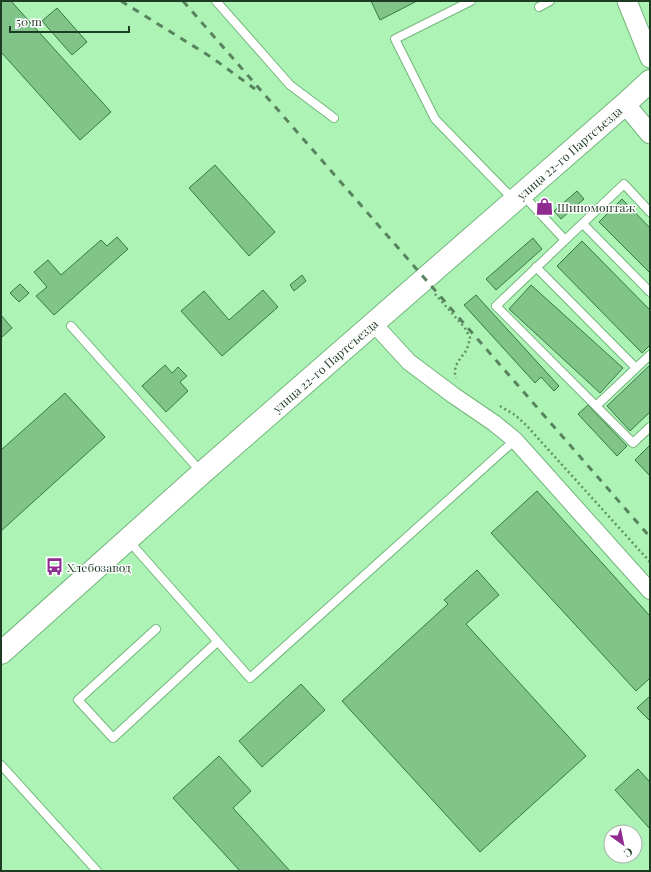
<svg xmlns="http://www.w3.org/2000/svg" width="651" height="872" font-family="'Playfair Display',serif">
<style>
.building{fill:#80c489;stroke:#367942}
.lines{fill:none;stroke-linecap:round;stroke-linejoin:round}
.service-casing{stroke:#72b57b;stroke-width:10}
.minor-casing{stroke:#72b57b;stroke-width:18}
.tertiary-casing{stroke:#72b57b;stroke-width:21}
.secondary-casing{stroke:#72b57b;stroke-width:24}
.path{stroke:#619067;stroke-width:2.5;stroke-dasharray:2 3;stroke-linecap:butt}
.service{stroke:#fff;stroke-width:8}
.minor{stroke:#fff;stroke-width:16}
.tertiary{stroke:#fff;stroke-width:19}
.secondary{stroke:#fff;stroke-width:22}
.rail{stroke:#57845e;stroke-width:3;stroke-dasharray:7 7;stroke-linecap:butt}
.labels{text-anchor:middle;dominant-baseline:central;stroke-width:3;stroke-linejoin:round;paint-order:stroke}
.street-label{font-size:12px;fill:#1e3b23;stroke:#fff}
.poi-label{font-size:12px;fill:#1e3b23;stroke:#fff;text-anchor:start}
</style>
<rect width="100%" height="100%" fill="#aef3b6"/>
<!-- building -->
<path class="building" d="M1 1H11L111 112 80 140 1 52Z
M371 1H417L380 20Z
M57 8 87 42 72 55 42 21Z
M215 165 275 232 249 256 189 188Z
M577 191 584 199 561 219 554 211Z
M622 199 650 228V273L599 222Z
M117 237 128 249 54 315 36 296 47 287 34 272 48 260 61 275 101 240 107 246Z
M533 238 542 249 496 290 486 279Z
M582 241 650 310V345L642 353 557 266Z
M302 275 306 281 294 291 290 285Z
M20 284 29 293 19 302 10 293Z
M531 285 623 368 600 393 509 309Z
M263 290 278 307 222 356 181 311 204 291 229 320Z
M476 295 559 386 554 391 541 377 535 383 464 305Z
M1 315 12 328 1 338Z
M165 365 172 373 178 367 187 376 180 382 188 391 166 412 142 386Z
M650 365V412L630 431 607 406Z
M65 393 105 437 1 531V450Z
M588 405 627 446 617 456 578 414Z
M650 445V476L635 460Z
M537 491 650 616V678L636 691 491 533Z
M477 570 499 595 466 624 586 756 480 852 342 701 448 604 444 600Z
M301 684 325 710 262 767 239 741Z
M650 696V721L637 708Z
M219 756 251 791 233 808 290 871H240L173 798Z
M638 769 650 782V829L615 790Z"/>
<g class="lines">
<defs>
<path id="service" d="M216 1 290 85 334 118
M471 1 395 39 435 119 514 200
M539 7 550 1
M522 194 565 240
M650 212 624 184 496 306 633 443 650 427
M583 224 650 292
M536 267 636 368
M71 326 202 473
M596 406 650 355
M128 540 250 678 515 440
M156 629 78 700 113 738 217 642
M1 765 97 871"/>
<path id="minor" d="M374 324 409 362 453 395 494 423 515 440 650 591"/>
<path id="tertiary" d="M627 1 650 58
M625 104 650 134"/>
<g id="secondary">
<path id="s1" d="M1 653 202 473 625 104 650 81"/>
</g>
</defs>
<!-- service casing -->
<use href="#service" class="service-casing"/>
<!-- minor casing -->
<use href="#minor" class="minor-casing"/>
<!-- tertiary casing -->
<use href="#tertiary" class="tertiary-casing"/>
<!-- secondary casing -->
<use href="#secondary" class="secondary-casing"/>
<!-- path -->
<path class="path" d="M435 294 465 328 470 338C469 342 468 347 466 351 460 359 452 367 456 378
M500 406 515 415 526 425 650 562"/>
<!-- service -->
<use href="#service" class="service"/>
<!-- minor -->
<use href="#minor" class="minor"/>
<!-- tertiary -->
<use href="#tertiary" class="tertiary"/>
<!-- secondary -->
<use href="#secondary" class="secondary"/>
<!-- rail -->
<path class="rail" d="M121 1 211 57 255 89
M183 1 650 537"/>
</g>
<!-- icons -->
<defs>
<symbol id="shop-bare" viewBox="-9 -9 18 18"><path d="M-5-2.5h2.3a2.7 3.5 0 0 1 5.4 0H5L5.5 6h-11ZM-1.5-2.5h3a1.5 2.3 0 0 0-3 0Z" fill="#902b91" stroke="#fff" stroke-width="2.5" paint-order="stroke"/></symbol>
<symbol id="bus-bare" viewBox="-9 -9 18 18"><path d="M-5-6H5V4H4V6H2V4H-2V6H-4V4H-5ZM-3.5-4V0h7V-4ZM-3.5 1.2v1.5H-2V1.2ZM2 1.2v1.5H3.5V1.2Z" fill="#902b91" stroke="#fff" stroke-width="2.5" paint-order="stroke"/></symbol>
</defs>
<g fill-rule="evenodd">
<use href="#shop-bare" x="532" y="194" width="25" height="25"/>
<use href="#bus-bare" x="42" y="554" width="25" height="25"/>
</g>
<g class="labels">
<!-- street labels -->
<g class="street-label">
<text stroke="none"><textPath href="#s1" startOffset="757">улица 22-го Партсъезда</textPath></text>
<text stroke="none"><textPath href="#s1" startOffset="433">улица 22-го Партсъезда</textPath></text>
</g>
<!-- poi labels -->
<g class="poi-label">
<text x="557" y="207">Шиномонтаж</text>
<text x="67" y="567">Хлебозавод</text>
</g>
</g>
<!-- border -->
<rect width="651" height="872" fill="none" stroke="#1e3b23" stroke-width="4"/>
<!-- north arrow -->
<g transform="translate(623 844) rotate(147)"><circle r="19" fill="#ffffff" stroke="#a5b1a7"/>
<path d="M0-3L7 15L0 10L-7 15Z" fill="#902b91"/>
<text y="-6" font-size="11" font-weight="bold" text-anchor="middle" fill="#1e3b23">С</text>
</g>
<!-- scale -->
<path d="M10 26v6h119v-6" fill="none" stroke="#1e3b23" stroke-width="2"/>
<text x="16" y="26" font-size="12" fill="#1e3b23" stroke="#ffffff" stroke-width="3" paint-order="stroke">50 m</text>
</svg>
